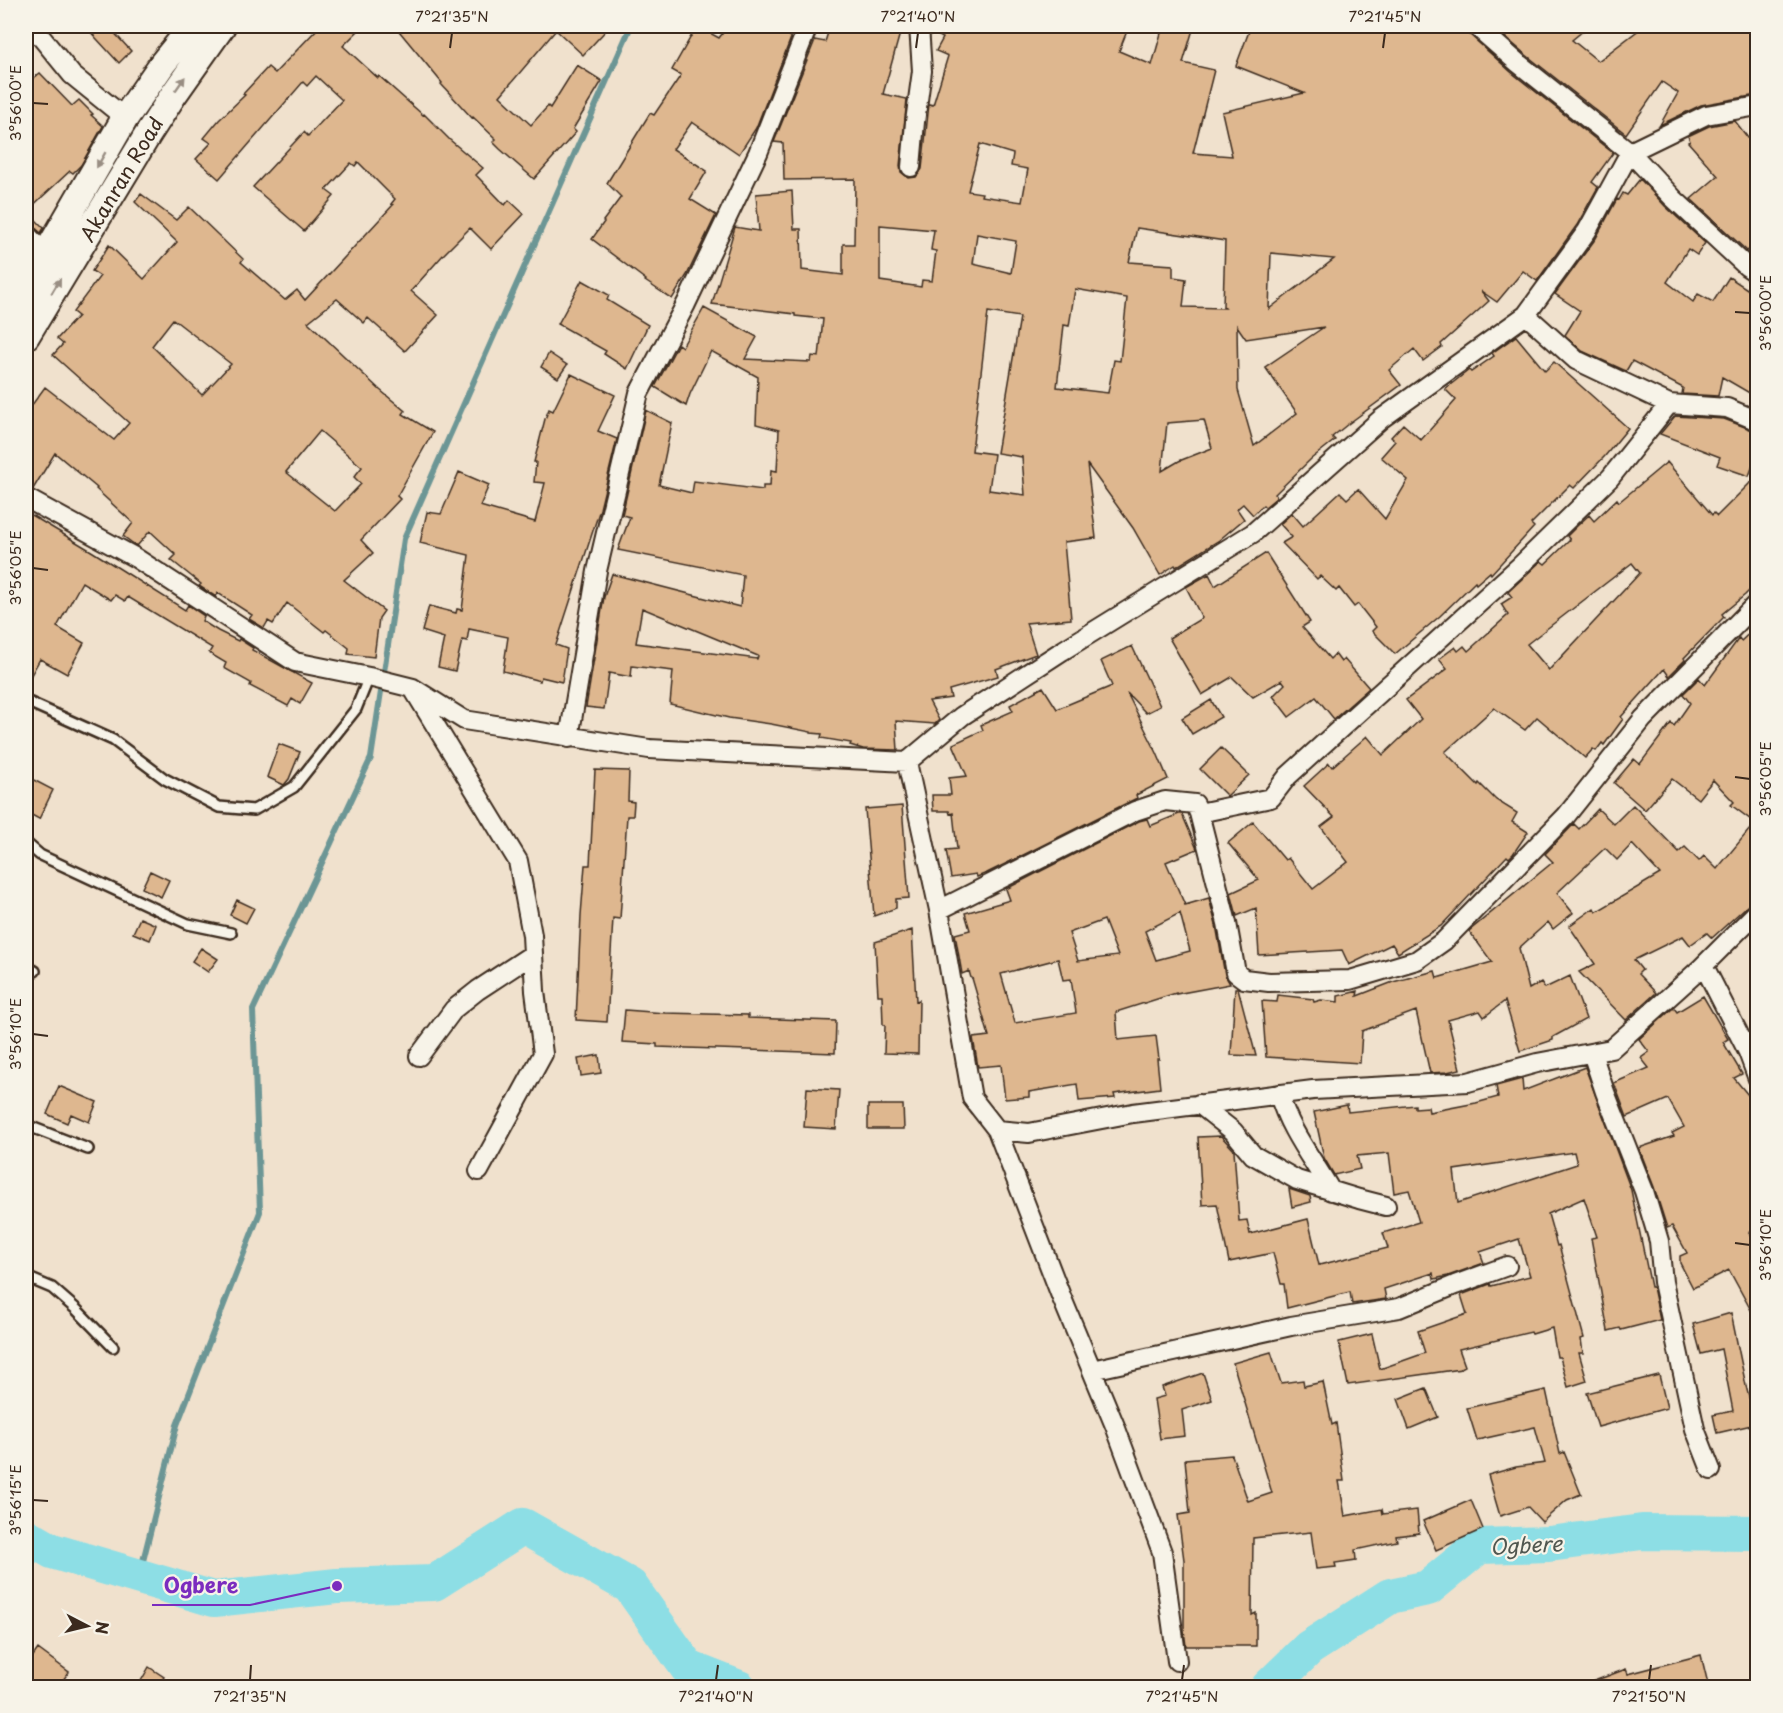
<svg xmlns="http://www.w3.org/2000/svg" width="1783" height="1713" font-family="'Playpen Sans',sans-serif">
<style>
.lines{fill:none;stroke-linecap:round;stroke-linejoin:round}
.stream{stroke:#6c9695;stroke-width:6}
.river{stroke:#8ddee5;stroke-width:36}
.building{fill:#deb78f;stroke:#3b2a1e;stroke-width:1.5;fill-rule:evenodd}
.service-casing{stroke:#3b2a1e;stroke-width:14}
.minor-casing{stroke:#3b2a1e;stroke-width:22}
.secondary-casing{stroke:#3b2a1e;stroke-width:30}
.service{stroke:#f7f3e8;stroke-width:9}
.minor{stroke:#f7f3e8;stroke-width:18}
.secondary{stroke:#f7f3e8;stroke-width:26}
.oneway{fill:#998e83}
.ticks{fill:none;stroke:#3b2a1e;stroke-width:2}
.labels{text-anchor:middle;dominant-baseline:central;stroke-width:4.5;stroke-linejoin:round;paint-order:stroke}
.street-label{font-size:20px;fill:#3b2a1e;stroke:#f7f3e8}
.water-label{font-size:21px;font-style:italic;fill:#505750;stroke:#f7f3e8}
.leader{fill:none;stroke:#7b2cbf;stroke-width:2}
.callout-dot{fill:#7b2cbf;stroke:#f7f3e8;stroke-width:2}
.callout-label{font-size:21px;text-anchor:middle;font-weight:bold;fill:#7b2cbf;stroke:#f7f3e8;stroke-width:4.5;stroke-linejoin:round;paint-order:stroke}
.neatline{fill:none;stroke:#3b2a1e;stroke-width:2}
.ticks-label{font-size:15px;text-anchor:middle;fill:#3b2a1e}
</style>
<rect width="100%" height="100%" fill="#f0e1cd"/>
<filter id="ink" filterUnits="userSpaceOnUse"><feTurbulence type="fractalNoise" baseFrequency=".0167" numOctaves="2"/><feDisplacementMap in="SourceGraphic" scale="12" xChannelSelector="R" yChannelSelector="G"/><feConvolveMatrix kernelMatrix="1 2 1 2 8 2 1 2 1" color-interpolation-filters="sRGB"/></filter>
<g filter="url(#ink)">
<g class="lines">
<!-- stream -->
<path class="stream" d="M139 1577 177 1425 260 1212 253 1010 371 758 404 539 631 26
M682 1688 688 1668"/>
<!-- river -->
<path class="river" d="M26 1536 52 1551 214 1599 337 1586 434 1583 523 1526 630 1586 688 1668 739 1688
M1268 1688 1309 1648 1390 1596 1428 1588 1479 1546 1549 1544 1642 1532 1758 1533"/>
</g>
<!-- building -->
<path class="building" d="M85 26H108L131 51 119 63Z
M320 26H363L343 46 378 78 379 76 423 115 424 114 450 140 483 168 476 175 505 205 509 200 524 214 491 249 470 228 444 254 411 291 438 315 405 351 368 318 364 323 337 299 308 322 380 390 405 411 403 414 433 432 397 496 400 499 361 540 373 553 344 580 384 611 379 618 374 657 348 654 349 648 326 630 324 632 287 603 273 624 268 621 264 628 249 619 252 615 218 593 216 597 199 586 201 584 171 560 176 555 150 531 137 546 131 542 123 536 133 523 96 489 97 488 55 453 33 489 26 487V413L45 387 114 440 129 423 53 355 63 344 57 339 78 316 73 312 100 276 92 271 109 245 144 279 177 242 135 202 141 194 176 220 189 207 243 259 241 262 285 300 297 290 305 300 393 205 391 204 395 199 358 162 355 166 351 163 326 190 334 196 304 231 253 187 304 132 308 136 342 100 316 76 307 86 303 82 219 179 196 159 211 143 204 138 219 120 245 95 243 94 268 67 275 73ZM173 319 231 364 202 395 152 346ZM320 431 362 467 354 477 361 484 335 511 286 472Z
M395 26H610L583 55 556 30 500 96 531 125 548 106 550 108 577 65 602 81 573 129 576 132 534 179 500 149 493 142 496 139 473 117 472 118 441 84 442 83Z
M697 26 719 38 728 26H776L791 38 756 128 739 154 692 122 673 149 707 171 690 199 716 215 687 275 672 299 645 281 646 280 592 239 604 222 603 221 621 197 607 183 650 113 654 115 681 75 672 70Z
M830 26H902L883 94 907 99 900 166 901 172 909 178 916 177 922 169 929 104 933 105 948 56 936 51 943 38 931 32 930 26H1129L1119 51 1152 65 1163 26H1194L1183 63 1214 70 1193 153 1232 156 1222 112 1304 93 1236 66 1251 26H1461L1469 34 1511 72 1613 153 1592 182 1598 187 1577 225 1537 281 1523 271 1497 302 1481 291 1489 301 1441 344 1442 347 1423 361 1414 349 1389 370 1401 385 1348 424 1332 437 1335 440 1311 459 1275 494 1277 497 1265 507 1263 505 1253 515 1243 504 1237 509 1244 519 1218 541 1176 567 1175 565 1160 575 1133 528 1087 464 1096 538 1064 542 1071 619 1026 623 1036 654 996 669 998 676 949 690 951 698 929 701 939 720 935 724 896 721 898 750 863 749 850 745 851 743 821 738 822 734 811 733V732L771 724 729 718 670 704 673 671 632 666 631 677 609 673 604 709 586 707 604 597 612 574 740 607 743 575 618 550 630 517 622 515 646 410 672 423 659 485 692 493 694 481 763 490V486H770L771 470 777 471 779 430 756 424 758 377 711 351 690 394 686 406 655 387 678 344 682 347 704 308 757 337 745 359 811 362 812 356 819 357 823 319 795 316V314L712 304 735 227 759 231 756 194 792 191 794 229H801L802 270 843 275V244H854L855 179 784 180 783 143 774 142 815 40 825 42ZM980 144 1013 154 1011 166 1028 169 1022 202 981 196 982 193 968 191ZM880 225 934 230 931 250 936 251 932 281 922 280 921 287 880 281ZM1137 228 1225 241 1223 306 1225 308 1183 307 1186 279 1173 277V265L1129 262ZM977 234 1016 241 1011 273 973 264ZM1271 253 1334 259 1269 309ZM1075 289 1127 298 1120 361 1114 360 1108 393 1057 387 1064 325 1069 326ZM988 312 1020 317 997 453 1022 457 1025 495 989 490 994 454 972 451ZM1237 326 1246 339 1324 327 1265 367 1297 413 1254 446 1238 390ZM1204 420 1212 448 1179 461 1162 471 1167 423ZM642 608 758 656 757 659 636 643Z
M1492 26H1589L1572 40 1598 61 1644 26H1758V92L1751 96 1701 105 1660 125 1678 93 1662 82 1626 134 1525 54Z
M40 73 72 106 79 100 93 114 91 115 103 126 81 165 73 173 70 171 27 211 44 228 41 233 33 226 26 223V84Z
M1735 121 1758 151V243L1747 251 1691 199 1718 176 1688 142 1690 141 1688 136 1709 126Z
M1640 179 1665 206 1705 243 1697 255 1688 249 1667 282 1693 302 1698 294 1713 302 1729 277 1758 296V398L1722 377 1718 396 1682 394 1683 388 1632 361 1626 371 1582 351 1565 335 1580 311 1555 294 1596 238 1617 199 1619 200 1623 193 1627 195Z
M582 280 609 295 607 300 648 325 627 369 604 354 606 351 558 324Z
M1516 336 1545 371 1554 362 1628 428 1605 456 1574 488 1570 485 1531 524 1534 527 1491 574 1490 572 1476 584 1475 582 1440 616 1395 654 1372 631 1376 627 1358 604 1354 607 1339 588 1336 591 1320 576 1317 579 1282 543 1292 537 1280 524 1292 513 1303 526 1340 492 1347 499 1358 489 1385 519 1408 480 1381 457 1395 441 1391 437 1403 424 1421 440 1456 400 1445 389 1469 370 1471 372 1494 356 1492 353Z
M549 353 567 365 558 378 541 367Z
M571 374 615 395 598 431 617 439 600 509 556 645 567 649 562 682 541 677 540 681 503 671 508 637 469 629 467 641 462 640 455 671 438 667 444 638 422 631 429 606 456 613 457 609 462 610 469 555 420 543 427 512 441 514 459 472 489 485 480 506 535 522 545 483 534 482 536 462H534L545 419 549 409 553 411Z
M1675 416 1724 419 1758 432V451L1749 476 1717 465 1720 457 1660 434Z
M1667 462 1712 515 1714 513 1717 516 1758 475V582L1745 595 1722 614 1724 617 1684 658 1685 660 1669 676 1664 669 1621 717 1623 719 1604 745 1602 743 1596 751 1593 749 1585 758 1537 717 1525 730 1494 708 1445 752 1478 785 1479 783 1496 800 1517 813 1512 822 1528 832 1513 854 1509 858 1507 856 1441 926 1398 953 1392 944 1349 965 1342 950 1259 955 1256 908 1237 916 1231 893 1259 880 1228 843 1253 822 1285 860 1288 858 1313 889 1348 862 1321 827 1334 817 1304 786 1329 763 1332 767 1367 736 1383 755 1421 719 1406 700 1447 669 1439 659 1455 647 1458 651 1464 646 1468 651 1508 615 1501 604 1512 597 1508 592 1541 561 1545 564 1570 540 1567 536 1577 526 1589 515 1594 521 1617 499 1619 502ZM1632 563 1640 573 1549 670 1527 644Z
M26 512 93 552 185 610 188 605 204 616 202 621 218 631 238 641 239 639 253 648 252 650 312 683 300 704 292 699 288 706 250 686 251 683 224 668 226 663 209 653 212 648 128 597 125 601 115 595 111 600 82 582 57 627 84 643 67 674 40 659 26 684Z
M1266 553 1310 622 1302 627 1330 659 1335 654 1341 662 1344 659 1369 688 1334 719 1316 697 1289 717 1273 696 1285 684 1282 680 1253 697 1232 677 1202 695 1169 638 1202 618 1186 587 1209 574 1215 586Z
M1758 625V896L1712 938 1707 933 1690 945 1683 936 1634 960 1642 970 1638 974 1656 993 1626 1020 1579 972 1595 964 1569 926 1594 908 1596 912 1660 874 1632 844 1617 860 1605 848 1557 893 1573 913 1553 929 1548 922 1519 948 1529 989 1541 982 1545 988 1570 976 1586 1019 1553 1037V1040L1520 1051 1505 1001 1484 1017 1480 1011 1448 1020 1460 1069 1447 1072 1430 1073 1416 1011 1362 1031 1360 1063 1266 1057 1262 1001 1277 1002 1278 995 1313 999 1314 1002 1321 1000 1338 1002V996L1358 991 1357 996 1393 982 1435 971 1437 978 1492 962 1469 931 1553 862 1545 854 1574 824 1579 829 1598 809 1614 824 1633 805 1679 852 1685 847 1699 861 1704 856 1717 869 1755 823 1731 805 1734 802 1713 780 1698 799 1672 779 1645 810 1614 783 1634 759 1640 764 1671 723 1674 726 1690 703 1683 694 1699 678 1705 685 1739 638 1741 641Z
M1132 646 1160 706 1146 713 1127 693 1157 753 1168 779 1136 795 1137 798 987 873 977 877 976 874 951 878 946 850 957 849 953 813 950 814 949 811H933L932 795H951L949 778 967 776 953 744 983 730 981 725 1013 711 1010 705 1043 687 1057 709 1112 686 1101 661Z
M1211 700 1221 717 1192 734 1182 718Z
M279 744 300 752 289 779 284 785 267 777Z
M1221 748 1249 775 1227 796 1200 769Z
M595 770 629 771 628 801 634 802 633 816H627L620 919 613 918 607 1022 576 1020 581 915 585 865H590Z
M26 776 53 790 39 819 26 812Z
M902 806 909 898 896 899V908L874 916 865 809Z
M1179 814H1182L1197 849 1166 862 1185 905 1209 898 1216 925 1225 975 1230 984 1176 994V993L1116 1012 1118 1040 1156 1036 1159 1059H1157L1160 1088 1114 1094 1115 1098 1079 1101 1077 1084 1029 1092V1097L1005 1099 1001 1065 978 1067 973 1038 989 1036 972 978H971L969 971 962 974 955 934 970 930 965 913 1010 900 1006 889 1139 821 1147 819 1150 826ZM1180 913 1190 951 1156 960 1145 931ZM1104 920 1118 956 1078 961 1069 933ZM1058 959 1063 980 1071 979 1076 1013 1015 1023 1001 974Z
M150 871 169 880 161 897 142 888Z
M237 900 254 908 246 923 230 915Z
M140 918 156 925 150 940 133 933Z
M912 930 916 1001 919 1000 918 1054 884 1053 885 1025H883L882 995H878L875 942Z
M201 948 218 959 208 972 192 961Z
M1235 988H1238L1256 1056 1231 1055Z
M1703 996 1728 1039 1723 1042 1742 1074 1734 1078 1758 1107V1226L1749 1232 1758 1247V1323L1729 1270 1693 1288 1680 1263V1256L1687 1253 1672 1226 1667 1228 1654 1187 1639 1148 1674 1136 1672 1133 1684 1127 1668 1099 1627 1117 1614 1083 1649 1068 1641 1058 1649 1052 1639 1039 1672 1009 1674 1008 1677 1012Z
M625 1010 665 1013 748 1015V1018L836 1021 835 1053 657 1047V1044L622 1042Z
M599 1055 601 1073 581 1076 578 1059Z
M1585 1067 1631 1190 1651 1287H1653L1660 1320 1621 1330 1620 1328 1608 1331 1591 1238 1597 1237 1584 1198 1548 1214 1557 1246 1559 1245 1584 1338 1581 1339 1583 1353H1579L1587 1381 1568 1387 1560 1357H1557L1552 1328 1532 1334 1531 1332 1459 1349 1465 1366 1461 1368V1369L1348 1385 1339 1342 1372 1334 1380 1369 1425 1353 1418 1331 1467 1314 1461 1295 1490 1284 1491 1286 1530 1276 1519 1239 1480 1252 1484 1263 1448 1276 1434 1279 1433 1273 1384 1289 1386 1299 1352 1304 1350 1292 1287 1308 1284 1284H1281L1273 1253 1229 1262 1217 1204 1202 1205 1198 1137 1221 1136 1234 1150 1239 1221 1247 1220 1250 1234 1308 1219 1319 1265 1388 1248 1383 1233 1419 1222 1409 1190 1394 1193 1389 1153 1357 1156 1360 1169 1334 1175 1324 1158 1314 1112 1347 1105 1348 1112 1415 1105V1108L1428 1107 1429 1112 1476 1103 1498 1097 1496 1086 1522 1079 1523 1091ZM1574 1152 1577 1164 1458 1203 1454 1170Z
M59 1086 97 1102 89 1122 71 1114 67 1123 47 1114Z
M807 1088 839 1090 836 1129 804 1127Z
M868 1105H903L904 1129H868Z
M1289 1189 1310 1196 1311 1202 1292 1207Z
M1731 1313 1746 1386 1756 1424 1717 1433 1713 1415 1733 1411 1721 1349 1701 1354 1693 1324Z
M1271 1352 1281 1383 1303 1380 1304 1386 1323 1382 1332 1425 1336 1423 1344 1481H1339L1345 1516 1382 1509 1383 1514 1417 1510 1419 1533 1396 1536 1397 1541 1355 1550 1356 1560 1335 1563 1336 1567 1316 1569 1311 1532 1253 1538 1252 1615 1256 1613V1646H1186L1184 1630V1560L1178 1515 1190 1513 1185 1459 1232 1455 1248 1501 1272 1493 1233 1363Z
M1203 1373 1212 1400 1182 1410 1185 1436 1160 1439 1154 1399 1165 1396 1162 1387Z
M1659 1375 1667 1408 1598 1427 1587 1393Z
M1426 1388 1438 1417 1409 1429 1398 1399Z
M1546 1390 1560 1454 1564 1452 1581 1494 1567 1500 1542 1522 1528 1507 1500 1516 1488 1475 1516 1467 1545 1463 1535 1427 1477 1440 1467 1408Z
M1471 1500 1483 1529 1436 1550 1423 1521Z
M38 1649 69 1672 57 1688H26V1666Z
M1701 1655 1709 1688H1582L1581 1686 1626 1669 1628 1674Z
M149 1667 164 1677 157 1688H137Z"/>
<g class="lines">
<defs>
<path id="service" d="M26 701 113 740 165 779 219 807 254 810 294 787 356 709 369 677
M26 843 40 855 188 924 231 933
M26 967 35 971
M26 1125 88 1149
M26 1277 52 1288 76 1309 113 1347"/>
<path id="minor" d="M32 26 72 75 125 118
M1476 26 1518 63 1630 152 1673 198 1746 266 1758 274
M911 167 915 122 922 71 919 26
M26 234 46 254
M1526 315 1576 360 1669 404 1727 408 1758 421
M26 498 136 558 295 662 369 677 413 688 464 720 649 749 907 762 962 716 1062 651 1253 533 1381 419 1526 315 1587 231 1630 152 1706 115 1758 106
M415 692 518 861 532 935 535 991 543 1054 479 1171
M569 738 597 571 639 393 686 304 758 153 808 26
M907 762 939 910 972 1098 997 1130 1061 1296 1115 1426 1162 1552 1177 1661
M1199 813 1227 923 1236 973 1244 979 1269 982 1350 980 1417 960 1444 941 1566 816 1643 719 1758 602
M939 910 1135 811 1165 801 1195 804 1199 813 1271 798 1288 776 1520 566 1610 478 1669 404
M1704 966 1748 1052 1758 1079
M1592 1053 1605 1092 1644 1191 1659 1241 1663 1282 1695 1429 1711 1470
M419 1056 454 1009 478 990 533 954
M1279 1094C1289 1130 1312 1158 1331 1191
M1199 1104 1233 1131 1253 1155 1297 1180 1359 1199 1386 1206
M997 1130 1029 1133 1133 1113 1313 1090 1468 1082 1537 1063 1611 1049 1700 969 1758 911
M1092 1370 1291 1326 1399 1308 1455 1285 1507 1266"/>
<path id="secondary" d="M26 289 125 118 163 63 193 26
M26 336 147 136 174 94 222 26"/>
</defs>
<!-- service casing -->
<use href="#service" class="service-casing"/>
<!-- minor casing -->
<use href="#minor" class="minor-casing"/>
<!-- secondary casing -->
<use href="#secondary" class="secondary-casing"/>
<!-- service -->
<use href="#service" class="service"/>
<!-- minor -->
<use href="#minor" class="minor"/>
<!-- secondary -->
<use href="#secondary" class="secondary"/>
</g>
<!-- one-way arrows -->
<defs><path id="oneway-solid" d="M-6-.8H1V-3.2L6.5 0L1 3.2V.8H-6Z" transform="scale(1.5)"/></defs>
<g class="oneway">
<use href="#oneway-solid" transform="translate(180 84) rotate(-55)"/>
<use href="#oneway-solid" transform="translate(101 160) rotate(120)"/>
<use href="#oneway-solid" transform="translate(56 286) rotate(-59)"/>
</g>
</g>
<!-- ticks -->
<path class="ticks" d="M450 48 452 33M916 48 918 33M1383 48 1385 33M33 103 48 104M1735 312 1750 313M33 568 48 570M1735 777 1750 779M33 1034 48 1036M1735 1243 1750 1245M33 1500 48 1501M250 1680 251 1665M716 1680 718 1665M1182 1680 1184 1665M1649 1680 1651 1665"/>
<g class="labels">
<!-- street labels -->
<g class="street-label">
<text transform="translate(121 179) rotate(-59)">Akanran Road</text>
</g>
<!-- water labels -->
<g class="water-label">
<text transform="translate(1526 1544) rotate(-3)">Ogbere</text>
</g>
</g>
<!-- callouts -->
<path class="leader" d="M337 1586L250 1605H152"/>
<circle class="callout-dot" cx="337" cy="1586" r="6"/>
<g class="callout-label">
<text x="201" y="1593">Ogbere</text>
</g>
<!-- margin -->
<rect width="1783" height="1713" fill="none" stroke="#f7f3e8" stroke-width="66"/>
<!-- north arrow -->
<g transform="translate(87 1626) rotate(97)" stroke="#f7f3e8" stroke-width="4.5" paint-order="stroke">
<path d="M0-4.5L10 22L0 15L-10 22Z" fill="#3b2a1e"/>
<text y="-9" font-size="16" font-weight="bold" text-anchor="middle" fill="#3b2a1e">N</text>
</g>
<rect x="33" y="33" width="1717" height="1647" class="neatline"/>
<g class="ticks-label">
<text x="452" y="22">7°21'35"N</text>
<text x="918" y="22">7°21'40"N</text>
<text x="1385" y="22">7°21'45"N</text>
<text transform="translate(16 103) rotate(-90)" y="5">3°56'00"E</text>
<text transform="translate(1766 313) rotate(-90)" y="5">3°56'00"E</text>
<text transform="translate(16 568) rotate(-90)" y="5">3°56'05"E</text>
<text transform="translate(1766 779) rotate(-90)" y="5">3°56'05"E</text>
<text transform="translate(16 1034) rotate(-90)" y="5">3°56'10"E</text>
<text transform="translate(1766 1245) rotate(-90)" y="5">3°56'10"E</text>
<text transform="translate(16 1500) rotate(-90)" y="5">3°56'15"E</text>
<text x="250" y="1702">7°21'35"N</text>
<text x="716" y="1702">7°21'40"N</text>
<text x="1182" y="1702">7°21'45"N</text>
<text x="1649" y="1702">7°21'50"N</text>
</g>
</svg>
